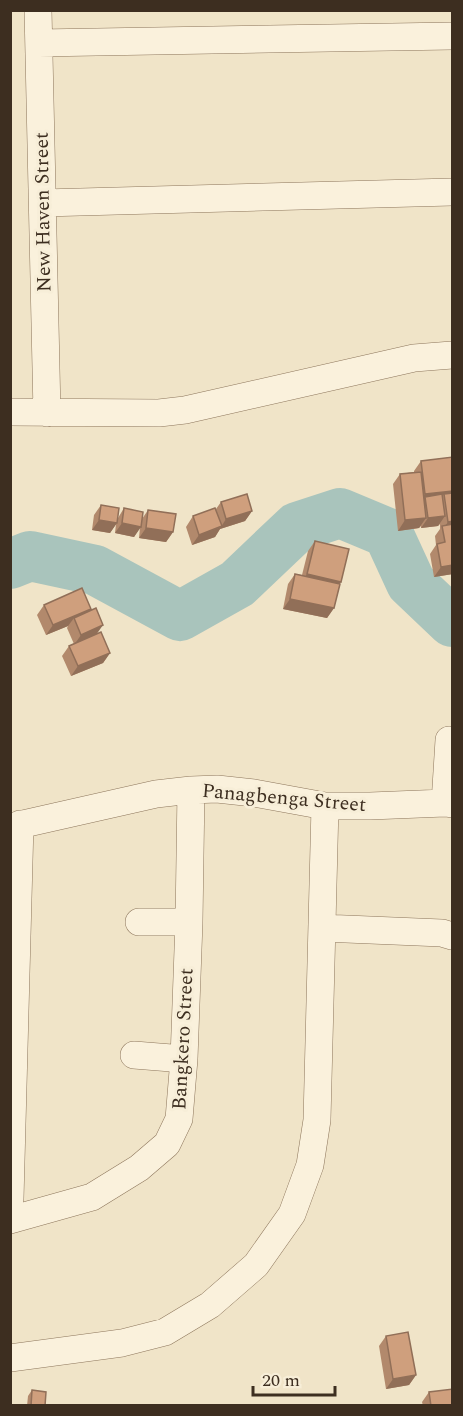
<svg xmlns="http://www.w3.org/2000/svg" width="463" height="1416" font-family="Spectral,serif">
<style>
.lines{fill:none;stroke-linecap:round;stroke-linejoin:round}
.river{stroke:#a9c4bc;stroke-width:50}
.street-casing{stroke:#8d765c;stroke-width:28}
.street{stroke:#faf1dc;stroke-width:27}
.wall{fill:#b2896c}
.shaded-wall{fill:#916f58}
.building{fill:#cf9f7d;stroke:#916f58;stroke-width:1.5}
.labels{text-anchor:middle;dominant-baseline:central;stroke-width:6;stroke-linejoin:round;paint-order:stroke}
.street-label{font-size:20px;fill:#3d2e20;stroke:#f7eed8}
</style>
<rect width="100%" height="100%" fill="#f0e4c8"/>
<g class="lines">
<!-- river -->
<path class="river" d="M10 564 30 556 95 570 180 616 237 584 297 527 340 513 388 533 411 583 452 622"/>
<defs>
<path id="street" d="M38 10 47 413
M39 43 452 36
M43 203 452 192
M10 412 159 413 185 410 414 358 452 355
M445 803 449 740
M10 827 156 794 191 790 217 789 254 793 325 806H370L445 803 452 804
M139 922H189
M322 928 442 933 452 936
M134 1055 184 1059
M10 1199 20 824
M10 1220 92 1197 139 1168 167 1144 179 1119 184 1059 189 922 191 790
M10 1358 122 1343 165 1332 210 1305 256 1265 292 1214 310 1165 317 1120 325 806"/>
</defs>
<!-- street casing -->
<use href="#street" class="street-casing"/>
<!-- street -->
<use href="#street" class="street"/>
</g>
<!-- wall -->
<path class="wall" d="M453 457V574L434 577 430 554 436 545 435 536 440 529V524L438 526 421 528V526L419 528 398 531 393 484 400 474 414 472V471L421 461Z
M221 502 252 511 245 521 220 529 215 537 192 545 186 527 193 516 216 509Z
M101 505 118 518 124 508 142 519 148 510 173 532 166 542 139 538 140 527 134 537 115 533 116 524 110 533 92 530 94 515Z
M315 541 340 584 334 608 327 618 283 609 288 584 295 574 302 575 308 551Z
M44 605 91 609 89 612 97 634 110 653 103 663 71 676 62 656 69 646 74 644 67 628 68 626 46 635 37 615Z
M386 1336 416 1375 409 1385 386 1389 379 1346Z
M32 1390 45 1406H27L28 1396Z
M429 1392 453 1406H423L422 1402Z"/>
<!-- shaded-wall -->
<path class="shaded-wall" d="M453 491V500L444 494 439 502 425 497 420 504H418L425 494Z
M252 511 245 521 220 529 215 537 192 545 199 535 221 527 226 519Z
M445 516 438 526 421 528 428 518Z
M426 518 419 528 398 531 405 520Z
M99 520 117 523 110 533 92 530Z
M453 521V530L443 529 448 522Z
M122 523 141 527 134 537 115 533Z
M146 528 173 532 166 542 139 538Z
M453 565V574L434 577 441 567Z
M307 574 341 582 334 592 300 584Z
M290 599 334 608 327 618 283 609Z
M91 609 84 619 74 618 68 626 46 635 53 625Z
M103 625 96 635 74 645 81 635Z
M110 653 103 663 71 676 78 666Z
M416 1375 409 1385 386 1389 393 1379Z"/>
<!-- building -->
<path class="building" d="M453 457V491L425 494 421 461Z
M421 472 426 518 405 520 400 474Z
M453 493V521L448 522 444 494Z
M247 494 252 511 226 519 221 502Z
M442 494 445 516 428 518 425 497Z
M101 505 119 508 117 523 99 520Z
M124 508 143 512 141 527 122 523Z
M215 508 222 526 199 535 193 516Z
M148 510 176 514 173 532 146 528Z
M453 524V565L441 567 437 544 445 542 442 526Z
M315 541 349 549 341 582 307 574Z
M295 574 340 584 334 608 290 599Z
M82 588 91 609 53 625 44 605Z
M96 608 103 625 81 635 74 618Z
M101 632 110 653 78 666 69 646Z
M408 1332 416 1375 393 1379 386 1336Z
M453 1389V1406H431L429 1392Z
M32 1390 46 1392 45 1406H31Z"/>
<g class="labels">
<!-- street labels -->
<g class="street-label">
<text transform="translate(43 212) rotate(-91)">New Haven Street</text>
<text transform="translate(284 798) rotate(5)">Panagbenga Street</text>
<text transform="translate(183 1039) rotate(-87)">Bangkero Street</text>
</g>
</g>
<!-- border -->
<rect width="463" height="1416" fill="none" stroke="#3d2e20" stroke-width="24"/>
<!-- scale -->
<path d="M253 1386v9h82v-9" fill="none" stroke="#3d2e20" stroke-width="3"/>
<text x="262" y="1386" font-size="18" fill="#3d2e20" stroke="#f7eed8" stroke-width="4.5" paint-order="stroke">20 m</text>
</svg>
